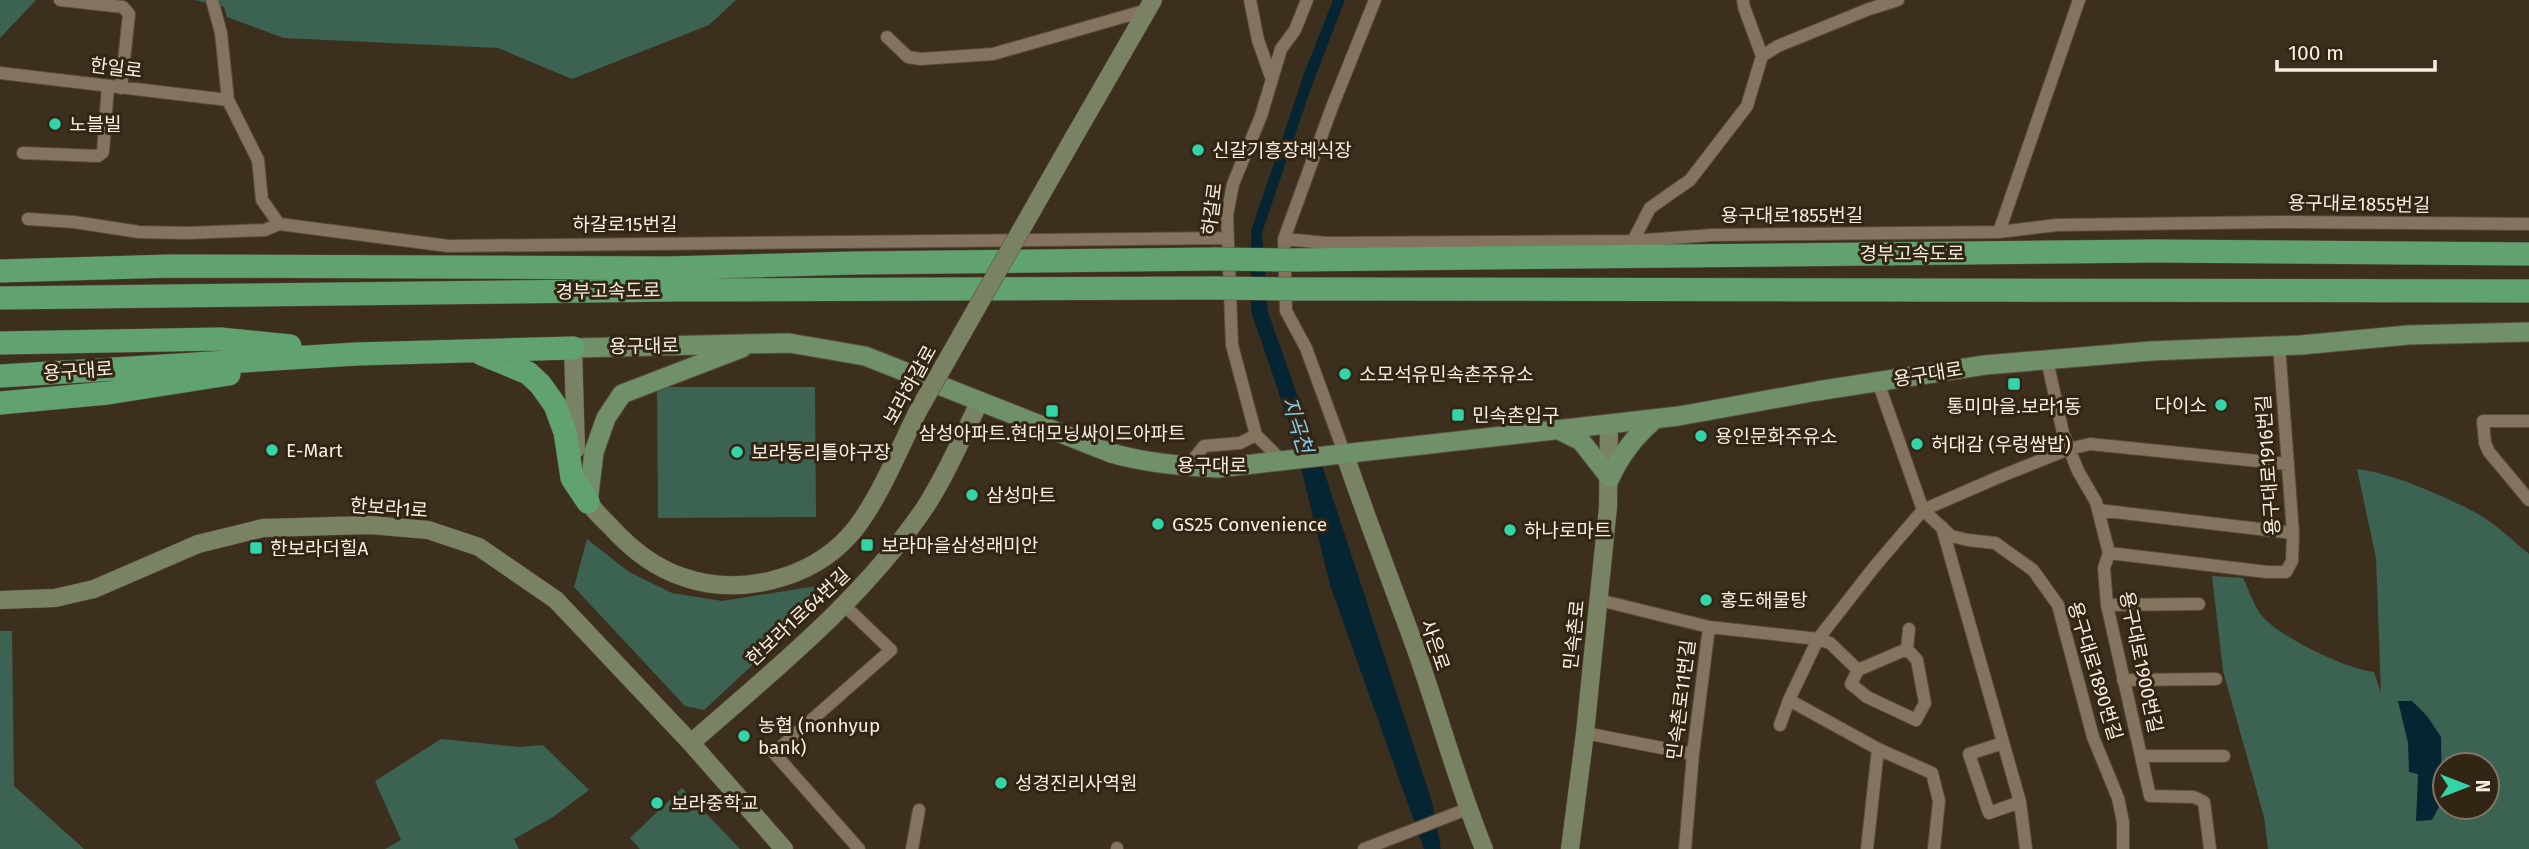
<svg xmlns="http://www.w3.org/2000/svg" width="2529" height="849" font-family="'Fira Sans','Noto Sans KR',sans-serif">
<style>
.green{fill:#3c6352;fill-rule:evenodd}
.water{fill:#062532}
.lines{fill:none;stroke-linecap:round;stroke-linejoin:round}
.street-casing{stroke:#574b3a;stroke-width:14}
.secondary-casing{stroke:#574b3a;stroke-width:19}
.primary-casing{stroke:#574b3a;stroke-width:21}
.highway-casing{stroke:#574b3a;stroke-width:24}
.street{stroke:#84745f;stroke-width:12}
.secondary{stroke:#7a8264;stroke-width:18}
.primary{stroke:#6f9069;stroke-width:19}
.highway{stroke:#61a370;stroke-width:23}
.secondary-bridge-casing{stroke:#574b3a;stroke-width:19;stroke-linecap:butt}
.highway-bridge-casing{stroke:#574b3a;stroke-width:24;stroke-linecap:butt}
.secondary-bridge{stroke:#7a8264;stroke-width:18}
.highway-bridge{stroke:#61a370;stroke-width:23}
.poi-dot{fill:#33d4a8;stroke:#332513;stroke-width:2.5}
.labels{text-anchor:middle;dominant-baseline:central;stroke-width:6;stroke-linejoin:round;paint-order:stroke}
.street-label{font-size:19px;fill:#f7eee2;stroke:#332513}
.poi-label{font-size:19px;fill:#f7eee2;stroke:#332513;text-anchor:start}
.water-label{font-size:21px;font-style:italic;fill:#84c8ea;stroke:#332513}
</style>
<rect width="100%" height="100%" fill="#3d2f1d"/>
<!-- green -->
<path class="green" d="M0 0H36L0 38Z
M195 0H736L709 25 572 79 498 48 284 38 227 17 224 7Z
M657 387H815L816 517 658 518Z
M2357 469C2392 473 2447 497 2478 514 2496 524 2513 541 2529 554V849H2268L2264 817 2223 671 2212 576 2243 578C2249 590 2254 607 2263 617 2280 637 2348 670 2374 672L2381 693 2376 558ZM2445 765H2487V807H2445Z
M587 539 629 572 672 593 722 601 842 582 704 710 685 706 574 587Z
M0 631H12L14 786 84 849H0Z
M441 739 519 747 543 745 589 790 553 817 514 839 519 849H385L401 840 375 781Z
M682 788 740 849H640L630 838Z"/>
<!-- water -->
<path class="water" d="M1333 0H1345L1311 88 1262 233 1268 312 1323 468 1432 802 1441 849H1424L1330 585 1292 432 1251 311V231L1304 74Z
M2398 701H2412L2427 716 2441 737 2442 801 2432 820 2416 821 2418 774 2409 772 2408 743Z"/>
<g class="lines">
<defs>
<path id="street" d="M60 0 123 7 129 14 121 88
M212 0 221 33 228 100 258 160 262 200 279 224
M1250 0 1258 40 1271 77
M1743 0 1744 7 1762 56
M887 37 908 57 921 59 993 54 1147 10
M0 73 228 100
M23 153 98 156 103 152 108 86
M28 219 74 222 139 232 188 233 265 230 279 224 448 246 1226 238
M1999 232 2079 0
M1284 239 1332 107 1375 0
M1633 241 1650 208 1690 180 1747 106 1762 56 1778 46 1869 9 1898 0
M2047 360 2063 433 2078 471 2096 502 2109 553 2104 568 2107 605 2150 796 2194 797 2204 802 2210 849
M1878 382 1923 510 1951 536 1968 540 1995 543 2033 570 2058 605 2093 737 2118 798 2123 822V849
M2529 421H2483L2485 443 2489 452 2529 500
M1256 435 1232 345 1227 215 1233 184 1261 116 1281 49 1295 30 1307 0
M1256 435 1282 461
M1345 455 1306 348 1286 311 1284 239 1327 243 1633 241 1712 235 1999 232 2057 225 2280 222 2529 224
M1188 466 1204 446 1240 443 1256 435
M2098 510 2293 533
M1942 527 2020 802 1989 813 1969 754 2003 743
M2109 553 2267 572H2286L2292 561 2293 533 2279 345
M1599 600 1709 627 1693 754 1685 849
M2107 605 2199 604
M845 606 891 650 774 753 859 849
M1709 627 1818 639 1789 700 1878 749 1867 849
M1907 649 1909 629
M1858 670 1851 684 1867 697 1916 720 1925 703 1917 660 1907 649 1858 670 1830 643 1818 639 1875 566 1923 510 1999 477 2069 449 2090 444 2288 464
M2123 680 2216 679
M1780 725 1789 700
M1585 733 1693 754
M1878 749 1932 773 1939 801 1934 849
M2141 756H2224
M2020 802 2026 849
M912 849 919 810
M1117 849V848
M1364 849 1467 809"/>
<path id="secondary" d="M1070 144 1153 0
M573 348 576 449
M1345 455C1367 520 1392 583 1415 647 1439 714 1457 783 1484 849
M583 493C589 506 600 516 610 526 629 547 655 568 683 577 739 597 810 579 849 536 876 507 900 447 918 411
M0 600 55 598 94 589 198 544 263 528 370 525 428 530 479 547 556 600 691 743 784 849
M691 743C774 670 861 601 924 509 946 476 962 437 980 401
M1570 849 1585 733 1608 507 1609 425"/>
<path id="primary" d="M573 348 789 343 865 356 1111 453C1146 463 1181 466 1218 468L1679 416 1817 391 1985 365 2151 351 2301 345 2408 335 2529 332
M1561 431 1581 441 1610 478C1621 454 1634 437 1654 420
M588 502 594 452 606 418 622 394 742 348"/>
<path id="highway" d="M1295 260 2154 251 2529 254
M0 271 171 266 668 268 855 263 1216 259
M1295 289 2529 291
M0 298 671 290 1217 288
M0 343 220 339 290 346
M482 354 528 373 540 384 555 405 565 432 572 478 588 502
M0 376 356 354 573 348
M0 403 108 393 229 374"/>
</defs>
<!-- street casing -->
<use href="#street" class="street-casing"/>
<!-- secondary casing -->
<use href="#secondary" class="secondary-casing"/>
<!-- primary casing -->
<use href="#primary" class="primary-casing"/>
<!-- highway casing -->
<use href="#highway" class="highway-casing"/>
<!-- street -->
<use href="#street" class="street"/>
<!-- secondary -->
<use href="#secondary" class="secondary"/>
<!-- primary -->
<use href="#primary" class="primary"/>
<!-- highway -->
<use href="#highway" class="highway"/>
<defs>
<path id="secondary-bridge" d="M918 411 1070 144"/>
<path id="highway-bridge" d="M1216 259 1295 260
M1217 288 1295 289"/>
</defs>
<!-- secondary-bridge casing -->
<use href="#secondary-bridge" class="secondary-bridge-casing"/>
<!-- highway-bridge casing -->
<use href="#highway-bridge" class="highway-bridge-casing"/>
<!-- secondary-bridge -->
<use href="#secondary-bridge" class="secondary-bridge"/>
<!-- highway-bridge -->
<use href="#highway-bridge" class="highway-bridge"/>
</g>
<!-- markers -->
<g class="poi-dot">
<circle cx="55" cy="124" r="7"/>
<circle cx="1198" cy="150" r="7"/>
<circle cx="1345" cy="374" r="7"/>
<rect x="2007" y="377" width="14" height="14" rx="3.5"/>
<circle cx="2221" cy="405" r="7"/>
<rect x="1045" y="404" width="14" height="14" rx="3.5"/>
<rect x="1451" y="408" width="14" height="14" rx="3.5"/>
<circle cx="1701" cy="436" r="7"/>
<circle cx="1917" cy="444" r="7"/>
<circle cx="272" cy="450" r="7"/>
<circle cx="737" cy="452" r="7"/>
<circle cx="972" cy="495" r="7"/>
<circle cx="1158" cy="524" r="7"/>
<circle cx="1510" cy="530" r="7"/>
<rect x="860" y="538" width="14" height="14" rx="3.5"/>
<rect x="249" y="541" width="14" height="14" rx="3.5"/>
<circle cx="1706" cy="600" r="7"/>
<circle cx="744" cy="736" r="7"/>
<circle cx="1001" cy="783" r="7"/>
<circle cx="657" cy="803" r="7"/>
</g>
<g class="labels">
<!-- street labels -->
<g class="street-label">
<text transform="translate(116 68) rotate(7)">한일로</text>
<text transform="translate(2359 204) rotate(1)">용구대로1855번길</text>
<text transform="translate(1212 209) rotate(-83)">하갈로</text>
<text x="1792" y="215">용구대로1855번길</text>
<text x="625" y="224">하갈로15번길</text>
<text x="1912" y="253">경부고속도로</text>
<text transform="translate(608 291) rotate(-1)">경부고속도로</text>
<text transform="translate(644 346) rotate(-1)">용구대로</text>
<text transform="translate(78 371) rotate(-4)">용구대로</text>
<text transform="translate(1928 374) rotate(-9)">용구대로</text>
<text transform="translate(910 385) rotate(-61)">보라하갈로</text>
<text x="1212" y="465">용구대로</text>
<text transform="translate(2268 465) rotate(-94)">용구대로1916번길</text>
<text transform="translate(389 508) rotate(4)">한보라1로</text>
<text transform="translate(798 617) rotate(-43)">한보라1로64번길</text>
<text transform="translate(1574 635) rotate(-84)">민속촌로</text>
<text transform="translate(1435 645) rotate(71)">사은로</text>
<text transform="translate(2141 662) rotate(78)">용구대로1900번길</text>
<text transform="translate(2095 671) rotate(73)">용구대로1890번길</text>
<text transform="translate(1681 700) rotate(-83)">민속촌로11번길</text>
</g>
<!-- poi labels -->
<g class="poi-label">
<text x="69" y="124">노블빌</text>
<text x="1212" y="150">신갈기흥장례식장</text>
<text x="1359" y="374">소모석유민속촌주유소</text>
<text x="2207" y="405" text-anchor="end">다이소</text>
<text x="2014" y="406" text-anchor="middle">통미마을.보라1동</text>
<text x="1472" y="415">민속촌입구</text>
<text x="1052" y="433" text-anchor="middle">삼성아파트.현대모닝싸이드아파트</text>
<text x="1715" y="436">용인문화주유소</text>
<text x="1931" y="444">허대감 (우렁쌈밥)</text>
<text x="286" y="450">E-Mart</text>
<text x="751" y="452">보라동리틀야구장</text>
<text x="986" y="495">삼성마트</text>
<text x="1172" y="524">GS25 Convenience</text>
<text x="1524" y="530">하나로마트</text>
<text x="881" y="545">보라마을삼성래미안</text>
<text x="270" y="548">한보라더힐A</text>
<text x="1720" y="600">홍도해물탕</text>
<text x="758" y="725">농협 (nonhyup<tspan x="758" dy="22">bank)</tspan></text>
<text x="1015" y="783">성경진리사역원</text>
<text x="671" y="803">보라중학교</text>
</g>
<!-- water labels -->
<g class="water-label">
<text transform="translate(1297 425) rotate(72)">지곡천</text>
</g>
</g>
<!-- north arrow -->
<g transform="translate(2466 786) rotate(90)"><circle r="33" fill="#332513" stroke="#817566" stroke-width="2"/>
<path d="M0-5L12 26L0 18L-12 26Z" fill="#33d4a8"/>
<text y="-10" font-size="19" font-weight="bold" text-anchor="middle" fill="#f7eee2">N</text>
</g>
<!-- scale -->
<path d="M2277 60v10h158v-10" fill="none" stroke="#f7eee2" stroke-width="3.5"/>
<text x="2288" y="60" font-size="21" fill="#f7eee2" stroke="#332513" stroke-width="5" paint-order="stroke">100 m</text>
</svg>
